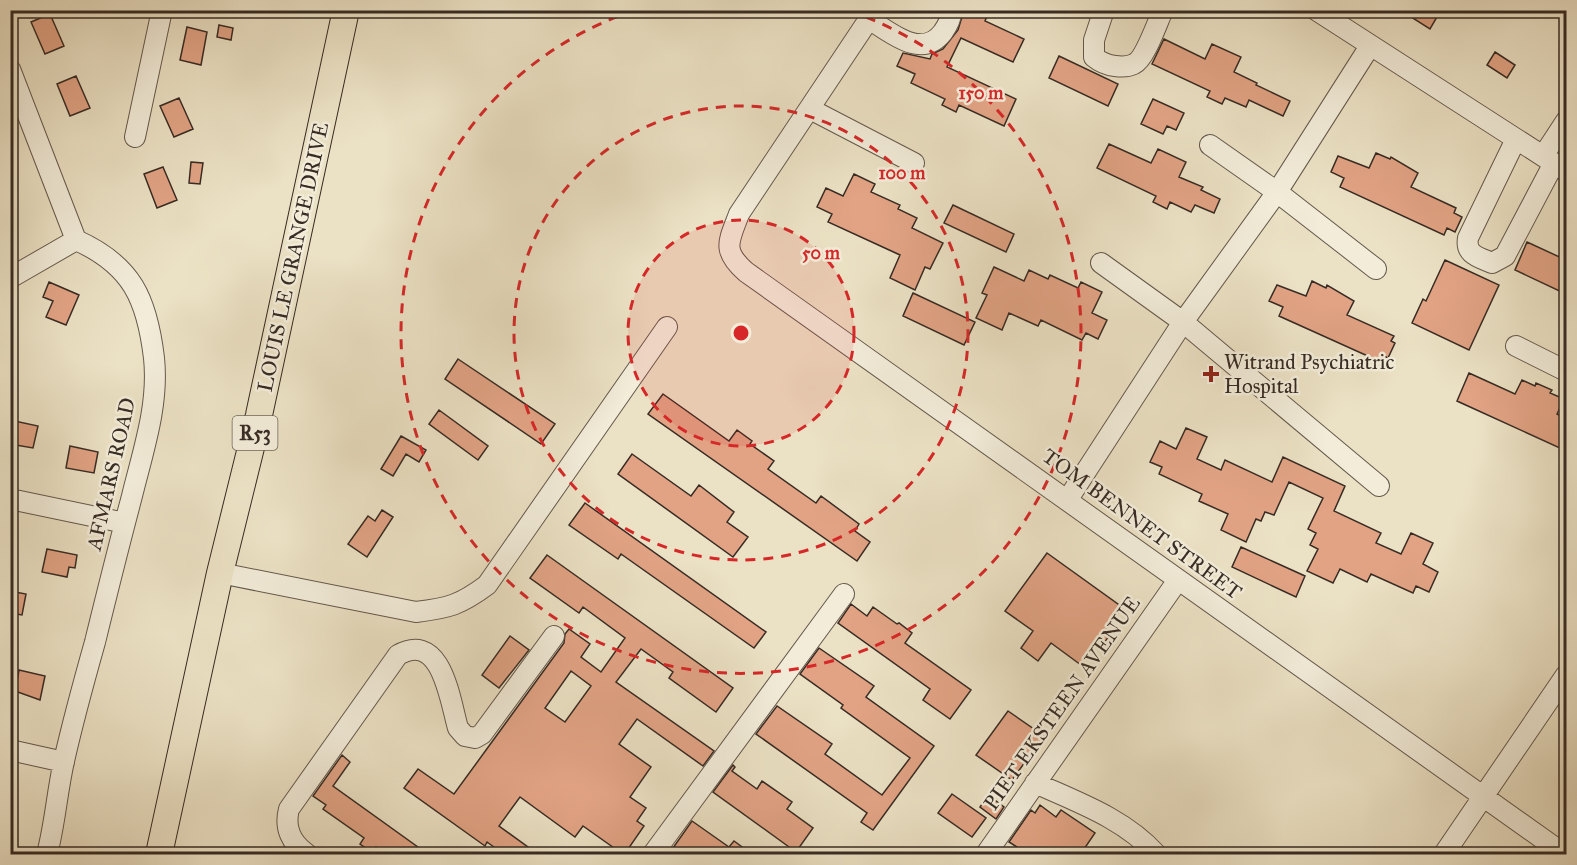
<svg xmlns="http://www.w3.org/2000/svg" width="1577" height="865" font-family="'IM FELL Great Primer',serif">
<style>
.building{fill:#e1a384;stroke:#372b24;stroke-width:1.5;fill-rule:evenodd}
.lines{fill:none;stroke-linecap:round;stroke-linejoin:round}
.minor-casing{stroke:#64584c;stroke-width:22}
.major-casing{stroke:#372b24;stroke-width:28}
.minor{stroke:#f2ecd9;stroke-width:20}
.major{stroke:#ebe1c4;stroke-width:26}
.ring{fill:none;stroke:#d62828;stroke-width:3;stroke-dasharray:10 8}
.poi-dot{fill:#8f2418;stroke:#f2ecd9;stroke-width:2}
.labels{text-anchor:middle;dominant-baseline:central;stroke-width:5;stroke-linejoin:round;paint-order:stroke}
.shield{fill:#f2ecd9;stroke:#6f655a;stroke-width:1.5}
.shield-label{font-size:20px;font-weight:bold;fill:#372b24}
.street-label{font-size:21px;fill:#372b24;stroke:#f2ecd9}
.poi-label{font-size:21px;fill:#372b24;stroke:#f2ecd9;text-anchor:start}
.centre{fill:#d62828;stroke:#f2ecd9;stroke-width:3}
.ring-label{font-size:18px;text-anchor:middle;font-weight:bold;fill:#d62828;stroke:#f2ecd9;stroke-width:5;stroke-linejoin:round;paint-order:stroke}
</style>
<rect width="100%" height="100%" fill="#ebe1c4"/>
<filter id="stains"><feTurbulence type="fractalNoise" baseFrequency=".00333" numOctaves="4"/><feColorMatrix values="0 0 0 0 .2 0 0 0 0 .09 0 0 0 0 .02 0 0 0 .5 -.17"/></filter>
<radialGradient id="worn" r=".72"><stop offset=".6" stop-color="#630" stop-opacity="0"/><stop offset="1" stop-color="#630" stop-opacity=".3"/></radialGradient>
<!-- building -->
<path class="building" d="M964 10H990L985 21 1024 39 1013 62 961 38 947 67 1016 99 1004 126 959 105 956 112 942 105 945 99 911 83 915 74 897 66 903 53 930 59 932 54 943 49 958 30Z
M1400 10H1441L1430 29Z
M50 14 64 46 45 54 31 22Z
M219 25 233 28 231 40 217 37Z
M187 27 207 32 201 65 180 60Z
M1164 39 1205 59 1212 44 1241 57 1234 72 1257 83 1256 85 1290 101 1283 116 1249 100 1246 107 1225 98 1222 104 1207 97 1210 91 1152 64Z
M1495 52 1515 65 1507 78 1487 65Z
M1059 56 1118 84 1108 106 1049 78Z
M76 76 90 108 70 116 57 84Z
M179 98 193 129 174 137 160 106Z
M1153 99 1184 113 1176 130 1167 126 1163 134 1141 124Z
M1109 144 1151 163 1158 149 1186 162 1179 177 1203 187 1201 190 1220 199 1214 213 1195 205 1191 212 1170 202 1167 209 1153 202 1156 196 1097 168Z
M1376 153 1390 159 1391 157 1418 173 1411 187 1456 208 1454 213 1462 217 1455 232 1447 228 1444 235 1340 187 1344 178 1331 172 1338 156 1369 168Z
M191 162 203 163 200 184 189 183Z
M163 167 177 200 157 208 144 174Z
M854 174 875 184 871 192 900 205 898 209 917 218 912 228 943 243 930 269 925 267 915 290 890 278 900 255 828 222 832 214 817 207 826 188 843 196Z
M953 205 1014 234 1006 252 944 223Z
M1527 242 1566 260V294L1515 270Z
M1445 260 1499 285 1469 350 1412 323 1423 299 1426 301Z
M994 267 1024 281 1029 270 1048 279 1050 275 1078 288 1081 282 1102 292 1092 313 1107 320 1098 339 1086 333 1082 340 1041 320 1038 326 1009 313 1002 330 976 318 987 295 982 293Z
M1312 281 1326 288 1327 285 1354 301 1347 315 1394 336 1391 341 1395 343 1388 358 1384 356 1381 362 1279 316 1283 307 1269 301 1277 285 1306 296Z
M49 282 79 295 66 325 46 317 53 301 43 297Z
M913 293 975 322 964 345 903 316Z
M458 359 555 424 541 444 445 379Z
M1469 373 1515 394 1522 380 1535 386 1536 383 1552 390 1550 393 1564 399 1557 414 1566 418V437L1562 449 1457 401Z
M663 394 729 441 737 430 752 441 750 444 774 461 768 469 816 503 821 496 859 524 855 531 870 542 857 561 648 414Z
M439 410 488 446 478 460 429 424Z
M10 420 38 426 33 448 10 444Z
M1186 428 1207 437 1197 459 1221 470 1225 460 1272 482 1283 457 1345 486 1334 511 1381 533 1376 543 1401 554 1411 533 1433 543 1423 564 1438 572 1429 592 1416 586 1413 593 1371 574 1367 582 1340 569 1333 583 1307 571 1318 549 1310 545 1316 533 1308 529 1323 498 1289 482 1274 515 1265 512 1261 521 1256 519 1246 542 1221 530 1228 514 1199 501 1202 494 1159 474 1162 467 1150 462 1160 441 1176 449Z
M401 436 426 450 419 462 406 454 393 476 381 469Z
M70 446 98 452 94 473 66 468Z
M632 454 691 496 699 485 734 512 727 522 748 537 733 557 618 474Z
M585 503 766 632 754 648 621 554 618 559 569 525Z
M382 510 393 517 367 557 348 544 368 516 375 521Z
M1241 547 1305 576 1296 597 1232 567Z
M47 549 77 555 75 568 69 567 67 577 42 572Z
M1047 553 1122 607 1107 629 1111 633 1103 645 1098 642 1081 665 1051 643 1038 661 1021 648 1033 631 1005 611Z
M547 555 733 688 716 712 669 678 673 672 641 649 616 682 714 751 703 766 637 719 619 744 651 767 630 797 646 808 637 821 644 826 624 855 583 826 575 837 520 797 499 826 539 855H505L487 842 485 846 404 788 418 769 454 794 564 643 565 634 569 629 590 644 581 657 601 672 625 638 583 607 579 613 530 578ZM571 671 591 686 565 722 545 708Z
M10 591 26 594 22 615 10 613Z
M851 604 867 616 873 607 897 624 899 623 912 633 905 643 971 690 950 719 923 700 930 689 838 623Z
M510 636 529 650 499 688 482 675Z
M819 648 874 686 866 697 934 746 873 830 861 822 867 813 756 734 777 706 832 744 825 754 882 795 910 758 841 708 843 705 800 674Z
M19 670 45 676 40 700 15 691Z
M1008 711 1044 736 1012 780 976 755Z
M342 755 350 762 333 786 429 855H387L376 847 371 852 360 844 364 838 323 809 326 805 313 796Z
M733 765 735 767 732 771 757 789 762 781 792 802 787 809 813 828 796 852 713 792Z
M952 794 986 818 972 837 938 813Z
M988 795 1004 807 996 819 980 807Z
M1040 805 1056 817 1061 810 1095 833 1080 855H1012L1017 847 1009 842 1031 810 1035 813Z
M692 821 729 847 734 841 753 855H668Z"/>
<g class="lines">
<defs>
<path id="minor" d="M875 10 739 214C729 241 721 250 746 272L1564 854
M1104 10 1094 40V57C1100 62 1107 65 1115 66 1122 67 1128 67 1134 64 1145 59 1157 23 1163 10
M1316 10 1566 171
M869 19C891 33 922 60 943 32 948 25 951 19 952 10
M10 69 76 240C132 265 147 299 154 358 159 405 143 451 132 496 119 545 107 593 95 642 84 681 73 721 64 761 57 792 55 824 47 854
M810 109 914 163
M135 137 162 10
M1516 139 1468 238C1465 255 1479 257 1492 263L1505 256 1554 163
M1210 145 1277 192 1376 269
M1543 156 1566 121
M1101 263 1183 322 1379 486
M10 278 76 240
M1516 346 1566 371
M10 499 125 523
M1068 499 1183 322 1277 192 1370 46
M220 573 416 612C449 608 460 605 487 585L667 327
M10 750 64 762
M1035 783C1077 802 1125 819 1156 854
M307 854C291 843 284 828 289 809L398 655C442 630 450 701 458 728L465 736 475 738 482 734 554 636
M653 854 844 594
M986 854 1178 580
M1444 854 1566 675"/>
<path id="major" d="M159 854 220 573 259 415 346 10"/>
</defs>
<!-- minor casing -->
<use href="#minor" class="minor-casing"/>
<!-- major casing -->
<use href="#major" class="major-casing"/>
<!-- minor -->
<use href="#minor" class="minor"/>
<!-- major -->
<use href="#major" class="major"/>
</g>
<!-- distance rings -->
<circle cx="741" cy="333" r="113" fill="#d62828" fill-opacity=".12"/>
<g class="ring">
<circle cx="741" cy="333" r="113"/>
<circle cx="741" cy="333" r="227"/>
<path d="M849 11A340 340 0 1 1 633 11"/>
</g>
<!-- markers -->
<path class="poi-dot" d="M1208 365h6v6h6v6h-6v6h-6v-6h-6v-6h6z"/>
<g class="labels">
<!-- shield labels -->
<rect class="shield" x="232.5" y="416" width="45" height="34" rx="4.5"/>
<g class="shield-label">
<text x="255" y="433">R53</text>
</g>
<!-- street labels -->
<g class="street-label">
<text transform="translate(293 257) rotate(-78)">LOUIS LE GRANGE DRIVE</text>
<text transform="translate(111 474) rotate(-77)">AFMARS ROAD</text>
<text transform="translate(1142 524) rotate(36)">TOM BENNET STREET</text>
<text transform="translate(1062 703) rotate(-55)">PIET EKSTEEN AVENUE</text>
</g>
<!-- poi labels -->
<g class="poi-label">
<text x="1224" y="362">Witrand Psychiatric<tspan x="1224" dy="24">Hospital</tspan></text>
</g>
</g>
<circle cx="741" cy="333" r="9" class="centre"/>
<g class="ring-label">
<text x="981" y="99">150 m</text>
<text x="902" y="179">100 m</text>
<text x="821" y="259">50 m</text>
</g>
<!-- margin -->
<rect width="1577" height="865" fill="none" stroke="#ebe1c4" stroke-width="36"/>
<rect x="12" y="12" width="1553" height="841" fill="none" stroke="#372b24" stroke-width="3"/>
<rect x="18" y="18" width="1541" height="829" fill="none" stroke="#372b24" stroke-width="1.5"/>
<rect width="100%" height="100%" filter="url(#stains)"/>
<rect width="100%" height="100%" fill="url(#worn)"/>
</svg>
